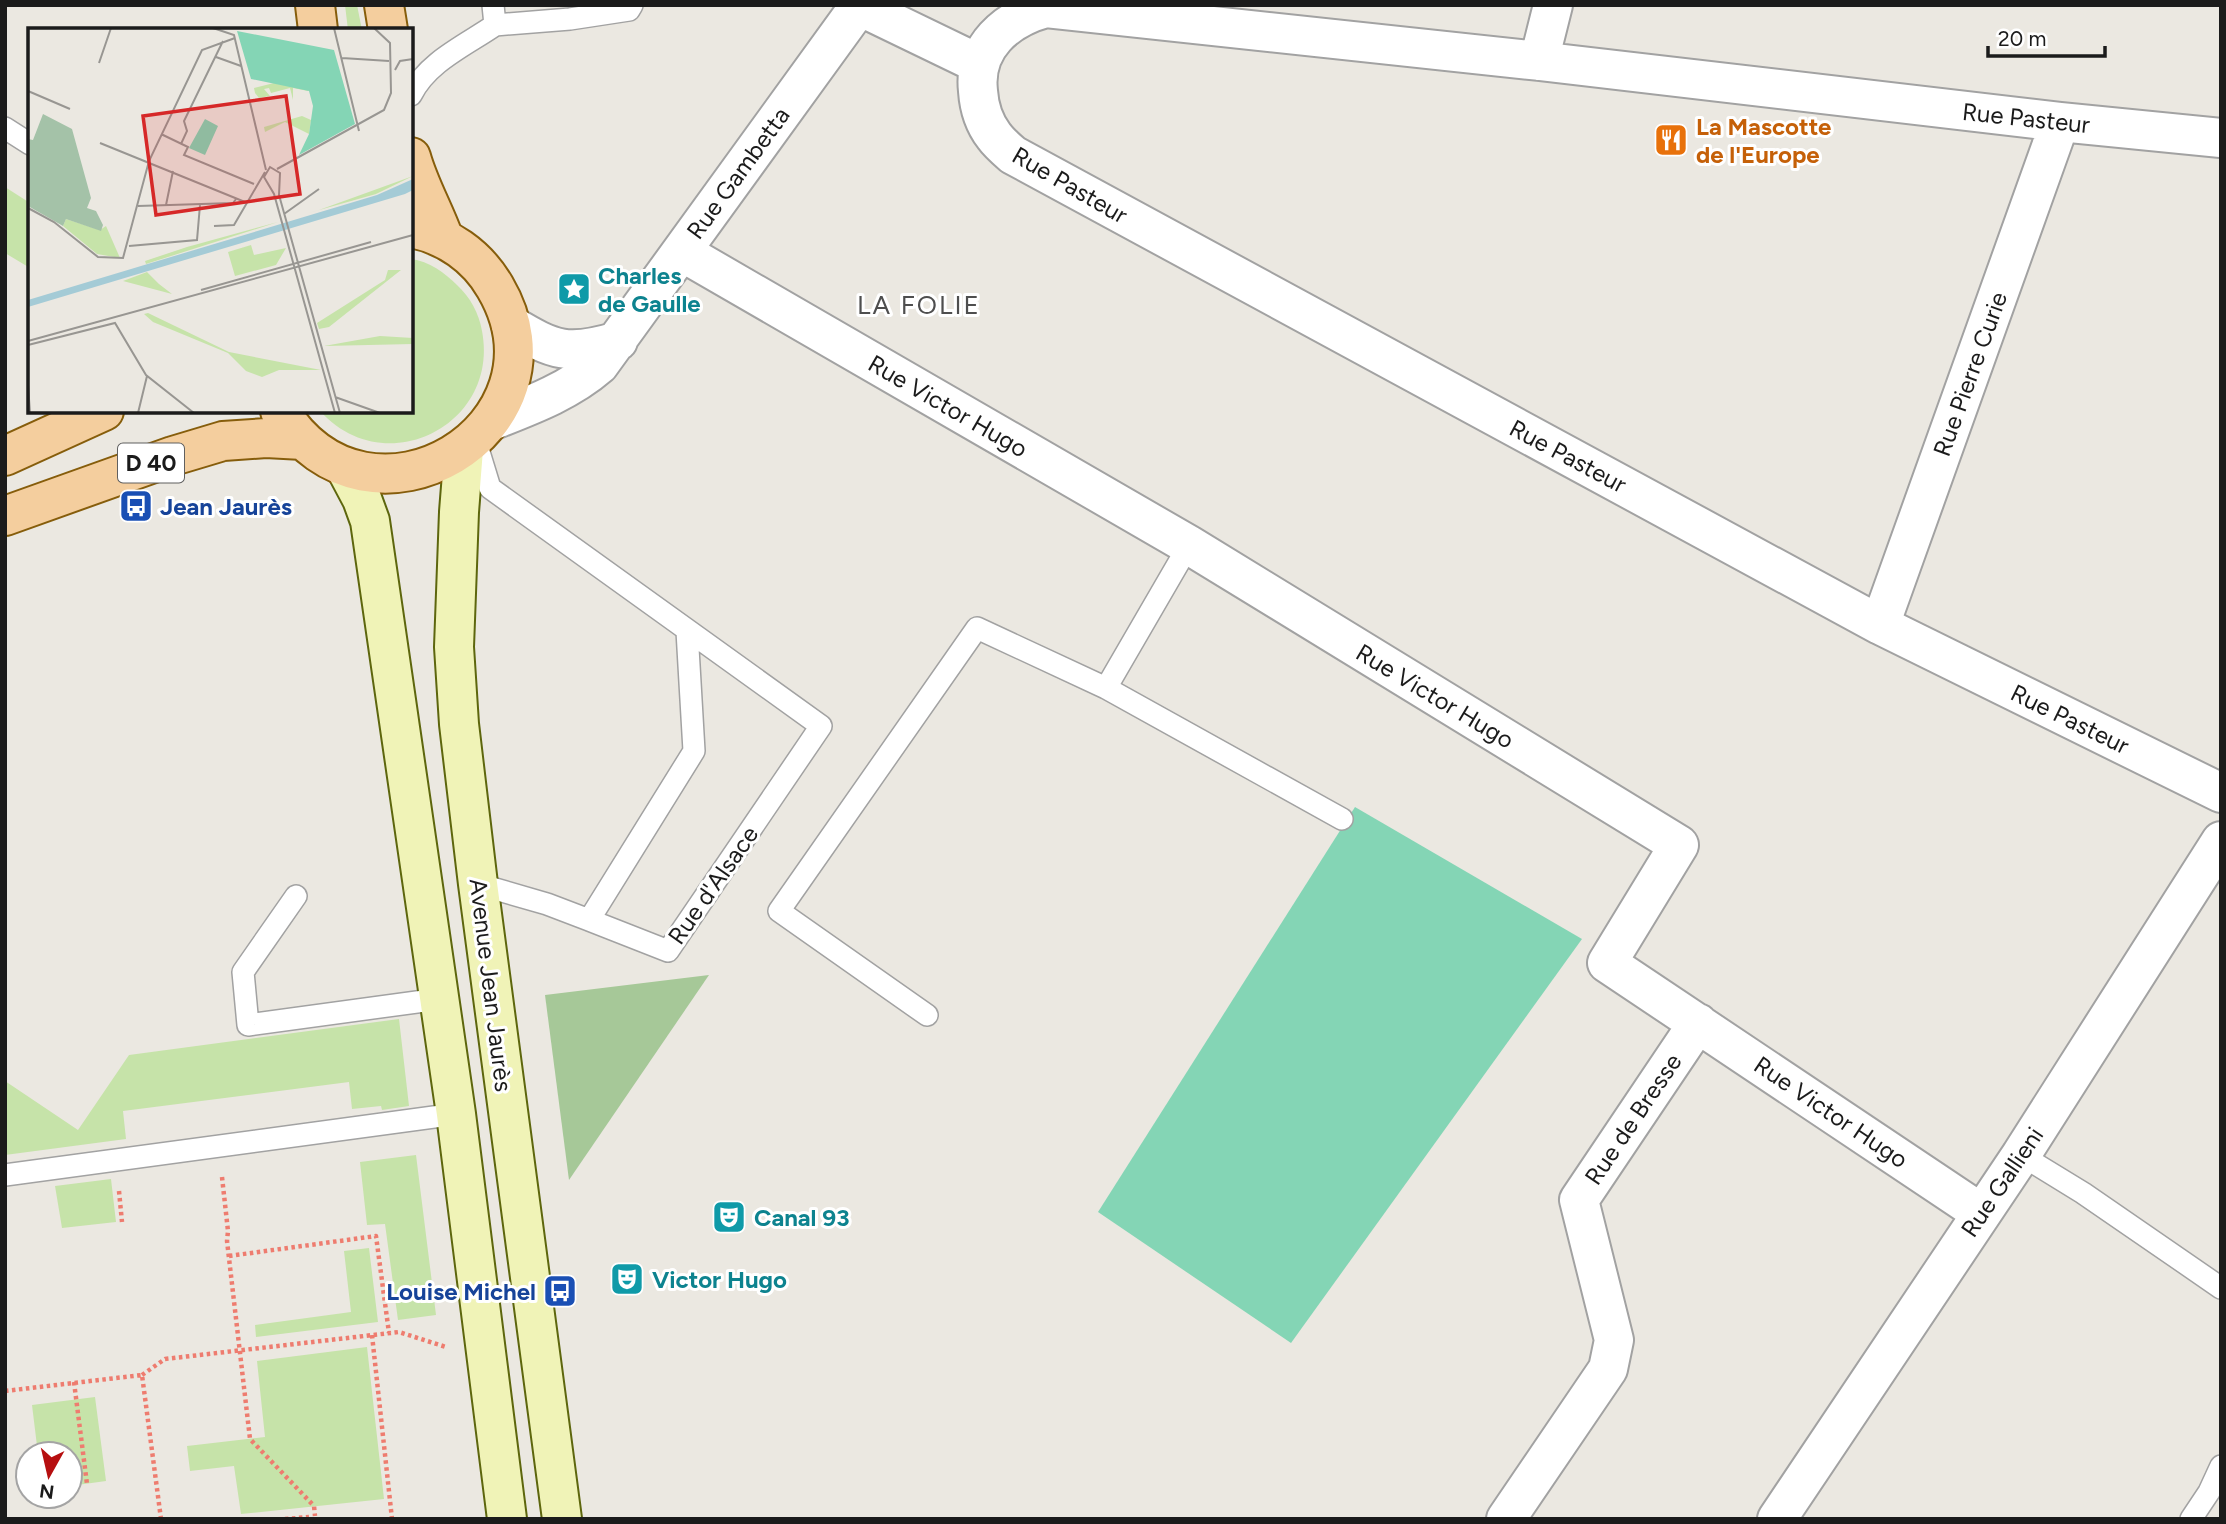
<svg xmlns="http://www.w3.org/2000/svg" width="2226" height="1524" font-family="Figtree,sans-serif">
<style>
.grass{fill:#c6e3a9}
.forest{fill:#a6c898}
.pitch{fill:#84d5b5}
.lines{fill:none;stroke-linecap:round;stroke-linejoin:round}
.service-casing{stroke:#a2a2a2;stroke-width:24}
.minor-casing{stroke:#a2a2a2;stroke-width:42}
.secondary-casing{stroke:#5d660d;stroke-width:42}
.primary-casing{stroke:#865d0b;stroke-width:42}
.path{stroke:#ee7c6f;stroke-width:4.5;stroke-dasharray:3.5 3.5;stroke-linecap:butt}
.service{stroke:#fff;stroke-width:21}
.minor{stroke:#fff;stroke-width:38}
.secondary{stroke:#f0f3b7;stroke-width:38}
.primary{stroke:#f4ce9e;stroke-width:38}
.labels{text-anchor:middle;dominant-baseline:central;stroke-width:6;stroke-linejoin:round;paint-order:stroke}
.shield{fill:#fff;stroke:#5f5f5f;stroke-width:2}
.shield-label{font-size:23px;font-weight:bold;fill:#1b1b1b}
.street-label{font-size:24px;fill:#1b1b1b;stroke:#fff}
.food-label{font-size:24px;font-weight:bold;fill:#c56008;stroke:#fff;text-anchor:start}
.culture-label{font-size:24px;font-weight:bold;fill:#0d838f;stroke:#fff;text-anchor:start}
.transit-label{font-size:24px;font-weight:bold;fill:#164399;stroke:#fff;text-anchor:start}
.neighbourhood-label{font-size:26px;letter-spacing:2px;fill:#4e4e4e;stroke:#fff}
.inset-road{fill:none;stroke:#989692;stroke-width:2}
.view{fill:#d62828;fill-opacity:0.15;stroke:#d62828;stroke-width:3.5}
.inset-edge{fill:none;stroke:#1b1b1b;stroke-width:3.5}
</style>
<rect width="100%" height="100%" fill="#ebe8e1"/>
<!-- grass -->
<path class="grass" d="M345 5H357L362 30H348Z
M5 187 30 203V268L5 253Z
M411 259C429 261 445 273 457 285 470 297 479 313 482 331 500 425 385 483 320 411H411Z
M399 1019 409 1106 382 1110 381 1106 352 1109 349 1082 123 1111 126 1139 5 1155V1081L78 1130 129 1055Z
M416 1155 436 1315 398 1320 385 1224 367 1225 360 1162Z
M111 1179 116 1222 62 1228 55 1186Z
M369 1248 378 1322 256 1337 255 1325 351 1312 344 1251Z
M367 1347 384 1499 241 1514 234 1466 190 1471 187 1446 265 1437 257 1361Z
M95 1397 106 1481 70 1486V1454H38L32 1405Z"/>
<!-- forest -->
<path class="forest" d="M709 975 569 1180 545 995Z"/>
<!-- pitch -->
<path class="pitch" d="M1355 807 1582 939 1291 1343 1098 1212Z"/>
<g class="lines">
<defs>
<path id="service" d="M495 25 570 19 629 10 632 5
M411 95C427 62 466 45 495 25L493 5
M5 128 30 144
M475 439 490 488 821 726 668 951 589 920 694 751 687 631
M1106 688 1189 545
M478 884 547 904 589 920
M296 896 243 972 248 1025 439 999
M927 1015 779 911 977 628 1106 688 1342 819
M2021 1155 2083 1193 2221 1288
M5 1175 456 1114
M2191 1519 2209 1492 2221 1466"/>
<path id="minor" d="M859 6 979 64
M1539 61 1553 5
M2221 138 2060 122 1539 61 1046 8C1006 19 973 47 978 91 979 106 984 123 994 136 999 143 1006 149 1013 155L1880 625 2221 793
M682 252 1189 545 1679 845 1607 963 1981 1213
M511 325C554 351 568 356 618 341
M491 421C529 406 568 392 599 365L860 5
M1880 625 2060 122
M1506 1519 1608 1369 1614 1340 1579 1200 1698 1023
M1777 1519 2021 1155 2221 841"/>
<path id="secondary" d="M464 449 459 512 454 647 459 724 478 884 562 1519
M345 467 362 499 370 521 456 1114 507 1519"/>
<path id="primary" d="M315 5 318 30
M384 5 388 30
M411 157C419 186 434 211 444 239
M280 411C370 554 577 426 495 287 477 256 447 235 411 228
M5 456 104 411
M5 516 173 456 223 441 266 438 303 440"/>
</defs>
<!-- service casing -->
<use href="#service" class="service-casing"/>
<!-- minor casing -->
<use href="#minor" class="minor-casing"/>
<!-- secondary casing -->
<use href="#secondary" class="secondary-casing"/>
<!-- primary casing -->
<use href="#primary" class="primary-casing"/>
<!-- path -->
<path class="path" d="M222 1177 228 1231 227 1241 250 1439 314 1506 315 1516
M119 1191 122 1222
M229 1256 376 1236 389 1333
M372 1335 392 1519
M142 1375 165 1359 399 1332 446 1347
M74 1382 87 1484
M5 1391 142 1375 161 1519
M285 1519 309 1517"/>
<!-- service -->
<use href="#service" class="service"/>
<!-- minor -->
<use href="#minor" class="minor"/>
<!-- secondary -->
<use href="#secondary" class="secondary"/>
<!-- primary -->
<use href="#primary" class="primary"/>
</g>
<!-- icons -->
<defs>
<symbol id="restaurant-square" viewBox="-11 -11 22 22"><rect x="-9" y="-9" width="18" height="18" rx="4" fill="#e8710a" stroke="#fff"/><path d="M-5-6h1v4h1v-4h1v4h1v-4h1v5L-1.5 .5V6h-2V.5L-5-1ZM5-6V6H3V1.5H1.5Q1.5-4 5-6Z" fill="#fff"/></symbol>
<symbol id="sight-square" viewBox="-11 -11 22 22"><rect x="-9" y="-9" width="18" height="18" rx="4" fill="#0f9aa8" stroke="#fff"/><path d="M0-6L1.8-2.2L6-1.7L2.9 1.2L3.7 5.4L0 3.3L-3.7 5.4L-2.9 1.2L-6-1.7L-1.8-2.2Z" fill="#fff"/></symbol>
<symbol id="bus-square" viewBox="-11 -11 22 22"><rect x="-9" y="-9" width="18" height="18" rx="4" fill="#1a4fb4" stroke="#fff"/><path d="M-5-6H5V4H4V6H2V4H-2V6H-4V4H-5ZM-3.5-4V0h7V-4ZM-3.5 1.2v1.5H-2V1.2ZM2 1.2v1.5H3.5V1.2Z" fill="#fff"/></symbol>
<symbol id="theatre-square" viewBox="-11 -11 22 22"><rect x="-9" y="-9" width="18" height="18" rx="4" fill="#0f9aa8" stroke="#fff"/><path d="M-5-5.5Q0-4 5-5.5V0Q5 5 0 6Q-5 5-5 0ZM-3.3-2.5H-1v1.5H-3.3ZM1-2.5H3.3v1.5H1ZM-2.8 1Q0 5.5 2.8 1Z" fill="#fff"/></symbol>
</defs>
<g fill-rule="evenodd">
<use href="#restaurant-square" x="1652" y="121" width="38" height="38"/>
<use href="#sight-square" x="555" y="270" width="38" height="38"/>
<use href="#bus-square" x="117" y="487" width="38" height="38"/>
<use href="#theatre-square" x="710" y="1198" width="38" height="38"/>
<use href="#theatre-square" x="608" y="1260" width="38" height="38"/>
<use href="#bus-square" x="541" y="1272" width="38" height="38"/>
</g>
<g class="labels">
<!-- shield labels -->
<rect class="shield" x="118" y="443.5" width="66" height="39" rx="5"/>
<g class="shield-label">
<text x="151" y="463">D 40</text>
</g>
<!-- street labels -->
<g class="street-label">
<text transform="translate(2026 118) rotate(6)">Rue Pasteur</text>
<text transform="translate(738 173) rotate(-54)">Rue Gambetta</text>
<text transform="translate(1070 185) rotate(30)">Rue Pasteur</text>
<text transform="translate(1970 374) rotate(-70)">Rue Pierre Curie</text>
<text transform="translate(948 406) rotate(30)">Rue Victor Hugo</text>
<text transform="translate(1568 456) rotate(28)">Rue Pasteur</text>
<text transform="translate(1435 696) rotate(31)">Rue Victor Hugo</text>
<text transform="translate(2070 719) rotate(26)">Rue Pasteur</text>
<text transform="translate(713 885) rotate(-55)">Rue d'Alsace</text>
<text transform="translate(491 985) rotate(83)">Avenue Jean Jaurès</text>
<text transform="translate(1831 1112) rotate(34)">Rue Victor Hugo</text>
<text transform="translate(1633 1119) rotate(-56)">Rue de Bresse</text>
<text transform="translate(2002 1182) rotate(-56)">Rue Gallieni</text>
</g>
<!-- food labels -->
<g class="food-label">
<text x="1696" y="126">La Mascotte<tspan x="1696" dy="28">de l'Europe</tspan></text>
</g>
<!-- culture labels -->
<g class="culture-label">
<text x="598" y="275">Charles<tspan x="598" dy="28">de Gaulle</tspan></text>
<text x="754" y="1217">Canal 93</text>
<text x="652" y="1279">Victor Hugo</text>
</g>
<!-- transit labels -->
<g class="transit-label">
<text x="160" y="506">Jean Jaurès</text>
<text x="536" y="1291" text-anchor="end">Louise Michel</text>
</g>
<!-- neighbourhood labels -->
<g class="neighbourhood-label">
<text x="919" y="305">LA FOLIE</text>
</g>
</g>
<!-- overview -->
<g transform="translate(28 28)">
<rect width="385" height="385" fill="#ebe8e1"/>
<path d="M246 55 280 62V63L265 60V72L262 60 243 65 241 60 236 61 242 68 231 70 227 65 226 60ZM274 88 283 92 281 106 257 94 237 104 236 99ZM385 148 348 166 277 186 291 182ZM38 191 72 202 78 198 92 230 69 226 35 198ZM250 194 118 236 117 233 159 219ZM223 217 226 227 258 220 248 237 207 248 200 224ZM360 242H373L301 299 291 301 289 295 357 252ZM119 244 131 256 144 266 95 253ZM120 285 201 324 293 342H251L234 349 218 343 200 325 125 294 116 286ZM352 308 385 310V316L296 318Z" fill="#c6e3a9"/>
<path d="M15 86 44 101 63 170 59 180 68 183 75 197 73 203 38 191 35 198 0 178V111L5 112Z" fill="#a4c2a8"/>
<path d="M209 3 306 22 327 96 271 127 281 106 285 78 281 63 223 51ZM177 91 190 98 177 127 161 120Z" fill="#84d5b5"/>
<path d="M385 151V162L377 166 0 279V272L349 167Z" fill="#a4cbd6"/>
<path class="inset-road" d="M185 0 206 7 238 142M306 0 331 103M188 29 213 38M314 30 361 33M71 35 83 0M367 42 372 33 385 31M0 63 42 81M133 106 160 119 156 127 226 156M72 115 217 174M153 116 159 103 156 93 195 13M249 141 356 82 363 65 362 15 346 0M138 177 145 143M110 178 205 175 208 171M0 180 26 194 70 229 95 230 121 133 174 22 207 10M256 186 291 161M186 198 206 197 237 144M101 218 169 212 172 177M173 262 343 214M0 313 385 207M0 317 87 295 118 347 166 385M0 357 2 385M307 369 352 385M110 385 119 348M307 385 246 166 236 149 242 139 252 145 251 167 312 385"/>
<path class="view" d="M258 68 272 166 128 187 115 88Z"/>
<rect width="385" height="385" class="inset-edge"/>
</g>
<!-- border -->
<rect width="2226" height="1524" fill="none" stroke="#1b1b1b" stroke-width="14"/>
<!-- north arrow -->
<g transform="translate(49 1475) rotate(188)"><circle r="33" fill="#ffffff" stroke="#a4a4a4" stroke-width="2"/>
<path d="M0-5L12 26L0 18L-12 26Z" fill="#b60f10"/>
<text y="-10" font-size="19" font-weight="bold" text-anchor="middle" fill="#1b1b1b">N</text>
</g>
<!-- scale -->
<path d="M1988 46v10h117v-10" fill="none" stroke="#1b1b1b" stroke-width="3.5"/>
<text x="1998" y="46" font-size="21" fill="#1b1b1b" stroke="#ffffff" stroke-width="5" paint-order="stroke">20 m</text>
</svg>
